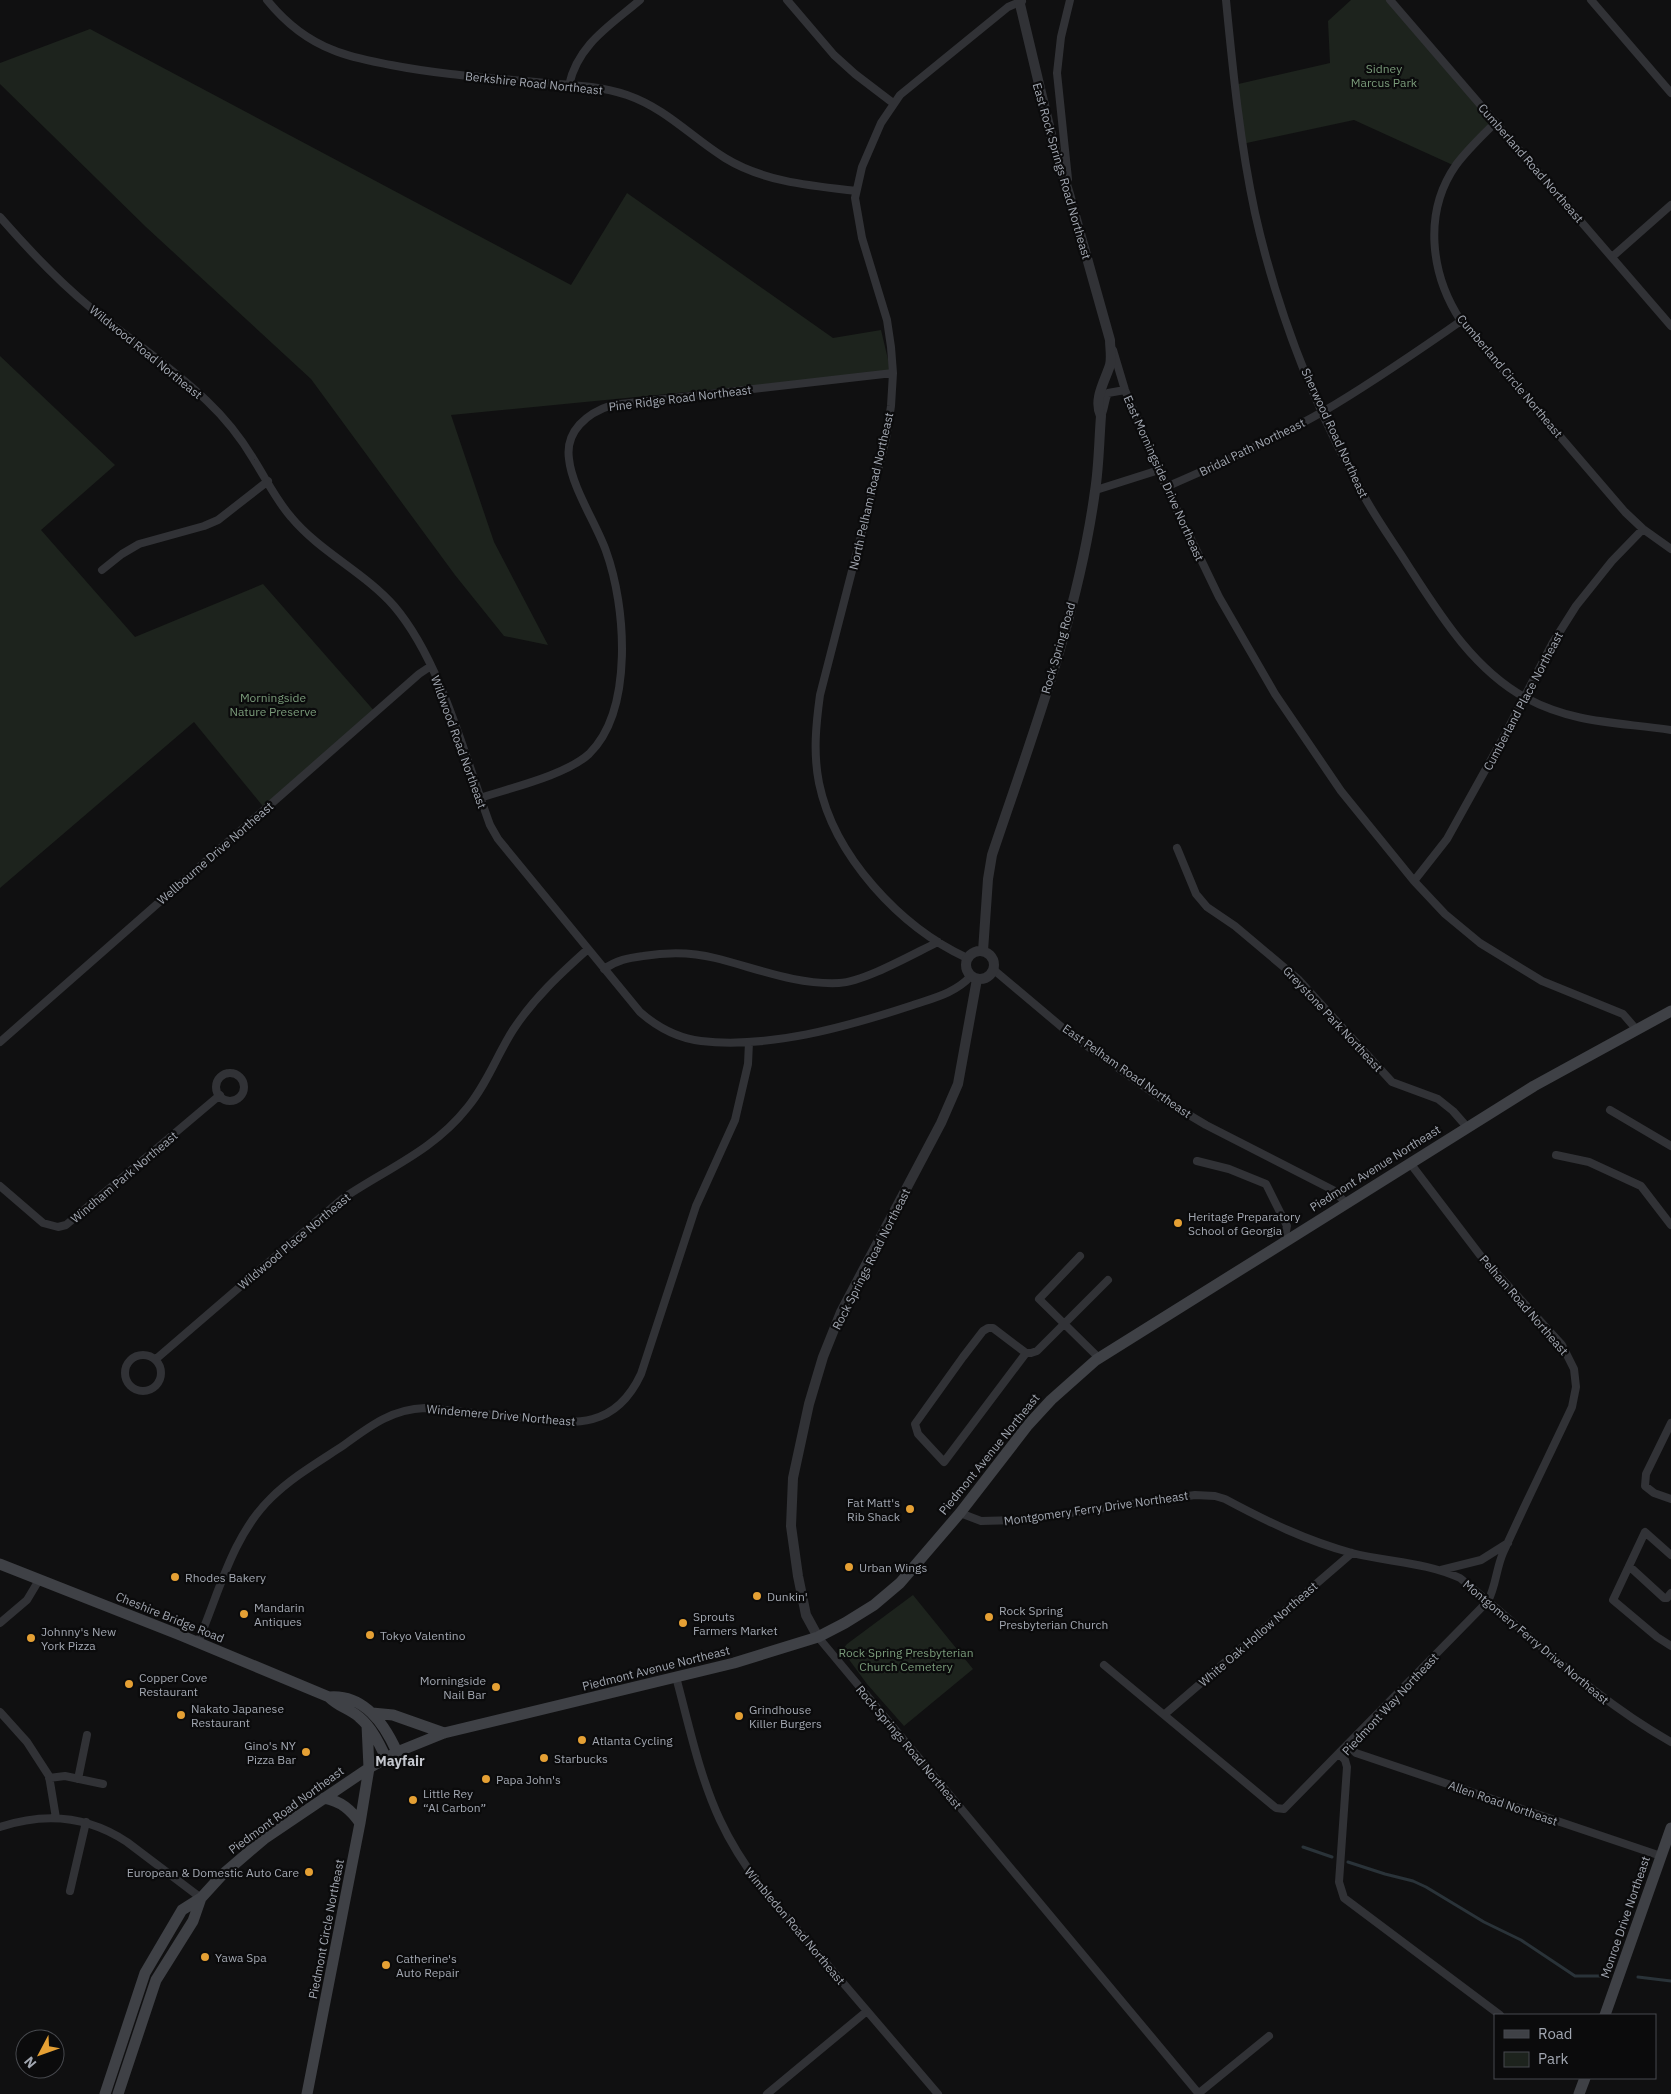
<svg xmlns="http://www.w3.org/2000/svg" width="1671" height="2094" font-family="'IBM Plex Sans',sans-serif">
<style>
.green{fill:#1d231d}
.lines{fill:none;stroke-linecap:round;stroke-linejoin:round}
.stream{stroke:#2a3339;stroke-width:3}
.minor{stroke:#313236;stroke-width:8}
.tertiary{stroke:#313236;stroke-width:10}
.secondary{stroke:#3f4146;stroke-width:11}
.poi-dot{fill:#e5a034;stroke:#0b0b0c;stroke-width:2}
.labels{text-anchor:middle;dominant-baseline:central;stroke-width:4.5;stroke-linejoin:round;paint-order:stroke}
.park-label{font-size:12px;fill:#7a9b7a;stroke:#0b0b0c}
.street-label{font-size:12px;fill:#a2a7b1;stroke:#0b0b0c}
.poi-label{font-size:12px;fill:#a2a7b1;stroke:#0b0b0c;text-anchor:start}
.neighbourhood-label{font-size:14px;font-weight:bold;fill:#c3c6cd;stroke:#0b0b0c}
</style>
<rect width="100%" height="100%" fill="#101011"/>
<!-- green -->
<path class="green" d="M1351 0H1390L1496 122 1455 166 1354 120 1242 144 1234 85 1330 63 1328 21Z
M90 29 571 285 627 193 833 338 881 330 891 372 451 415 494 542 548 645 504 636 455 575 311 379 146 227 0 84V63Z
M0 356 115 465 41 530 135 637 263 584 376 713 266 810 194 722 0 888Z
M913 1595 973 1669 904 1726 867 1684 842 1650 847 1644Z"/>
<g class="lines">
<!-- stream -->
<path class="stream" d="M1303 1847 1332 1857
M1348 1862 1385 1874 1413 1881 1426 1887 1484 1922 1521 1940 1575 1976H1604
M1638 1977 1671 1981"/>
<!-- minor -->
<path class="minor" d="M267 0C284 21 307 40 333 50 352 58 371 61 391 65 442 75 494 78 545 83 573 85 601 86 627 95 667 109 691 137 725 158 764 182 812 186 856 191
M787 0 834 55 855 74 893 103
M1226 0C1233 72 1240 143 1255 213 1277 311 1315 408 1364 496 1377 520 1394 543 1409 567 1440 615 1474 670 1526 698 1575 724 1618 722 1671 730
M1390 0 1671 326
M1591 0 1671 93
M569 85C578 44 611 25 640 0
M1496 122C1482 136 1468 149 1456 165 1423 212 1430 274 1461 321L1625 512 1643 529 1671 549
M1068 179 1057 73 1061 37 1070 0
M0 217C28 249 58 281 91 308 129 339 171 366 207 401 225 418 241 438 254 460 266 479 276 500 291 517 320 552 364 572 394 606 441 661 465 757 490 825L498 839 640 1012C657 1027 677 1038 701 1041 768 1049 846 1027 910 1006 933 998 954 994 971 976
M1612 257 1671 205
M1113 350 1125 390 1166 487 1219 597 1275 694 1341 791 1414 881 1445 914 1480 943 1542 981 1623 1014 1636 1029
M1101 416C1105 408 1104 401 1108 393L1125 390
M1166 487C1219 464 1273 440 1324 411 1372 383 1416 352 1461 321
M1096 490 1159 470
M102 570 122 554 139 544 204 526 218 520 268 481
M480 798C510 788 566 775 589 754 634 710 626 606 606 551 596 523 572 488 569 459 565 431 587 413 612 405L893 373
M1177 848 1196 894 1207 907 1235 926 1298 979 1392 1082 1438 1099 1453 1111 1467 1127
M1414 881 1447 839 1502 740 1552 644 1576 606 1612 561 1643 529
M967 958C900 927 834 856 819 783 813 753 816 724 820 695L886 439 891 406 893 373 891 347 887 320 862 238 855 198 862 167 881 123 900 95 1008 7 1022 1
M604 969C617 960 628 958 643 956 667 952 692 952 715 958 756 968 796 985 839 983 864 982 913 954 938 942
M994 970 1070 1034 1159 1097 1206 1125 1333 1190 1346 1203
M0 1042 419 674 431 666
M216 1087a14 14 0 1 1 28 0a14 14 0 1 1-28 0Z
M1610 1110 1671 1146
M1556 1155 1589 1162 1641 1186 1671 1225
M1197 1161 1229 1169 1266 1184 1287 1226 1284 1241
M0 1186 43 1223 58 1227 66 1225 220 1095
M1080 1256 1039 1299 1099 1358
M988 1328H993L1026 1353 944 1462 918 1434 915 1424 963 1357 983 1331Z
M1026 1353H1031L1037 1351 1108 1280
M125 1373a18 18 0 1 1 36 0a18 18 0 1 1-36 0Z
M156 1359 342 1199C386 1169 433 1151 467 1108 487 1084 497 1055 513 1030 534 998 560 974 588 949
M1671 1423 1646 1474 1645 1486 1654 1493 1671 1499
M960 1513 981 1521 1021 1520 1195 1495 1215 1496 1225 1499C1266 1521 1307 1541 1352 1553 1387 1562 1426 1562 1460 1578 1530 1634 1592 1698 1671 1742
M1671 1555 1645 1532 1613 1600 1657 1637 1671 1646
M1629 1566 1664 1598H1667L1671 1593
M1441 1570 1481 1560 1508 1543
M0 1623 27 1600 39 1580
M818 1637 1199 2094
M198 1642C219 1593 232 1536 271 1498 292 1477 320 1461 344 1445 370 1426 392 1409 425 1408 455 1411 484 1414 513 1417 568 1423 613 1434 641 1374L696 1206 735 1120 748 1064 749 1042
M1104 1665 1276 1808 1284 1809 1488 1601C1496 1586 1496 1569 1503 1553 1525 1504 1549 1456 1572 1407L1576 1387 1574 1369 1562 1345 1480 1255 1410 1163
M676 1677C689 1725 699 1775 720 1820 731 1844 746 1867 762 1888L938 2094
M0 1712 27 1742 49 1776 56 1818
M1165 1714 1352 1553
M1347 1745 1356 1753 1661 1856
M1339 1754 1345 1760 1347 1767 1339 1882 1344 1898 1500 2015
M49 1778 65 1776 103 1784
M78 1779 87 1735
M0 1827C45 1812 88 1816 127 1842L201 1898
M70 1891 86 1822
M1199 2093 1269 2036
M767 2094 867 2011"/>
<!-- tertiary -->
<path class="tertiary" d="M966 965a14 14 0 1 1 28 0a14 14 0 1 1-28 0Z
M983 951 988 879 992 855C1032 736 1078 616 1095 491 1099 466 1099 441 1101 416 1093 399 1105 381 1110 365 1112 357 1110 348 1110 340L1069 194 1054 147 1019 0
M818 1637 806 1615 798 1576 791 1526 793 1478 809 1404 823 1357 841 1312 941 1123 958 1084 977 979"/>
<!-- secondary -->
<path class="secondary" d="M0 1564 180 1635 329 1697C339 1707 350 1709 359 1717 372 1728 379 1743 386 1758
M329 1697C364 1694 384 1723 397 1752
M372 1713 393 1715 444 1733
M324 1798C341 1801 351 1810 360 1823
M1605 2015 1671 1828
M105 2094 145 1973 182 1910 201 1898 222 1875 264 1839 369 1768 397 1752 444 1733 734 1663 818 1637 845 1623 874 1605 900 1583 960 1513 1028 1425 1051 1400 1096 1360 1534 1086 1671 1011
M118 2094 156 1980 193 1921 201 1898
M307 2094 360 1823 369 1768 367 1725
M1579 2094 1585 2078"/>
</g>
<!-- markers -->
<g class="poi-dot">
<circle cx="1178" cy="1223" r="5"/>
<circle cx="910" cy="1509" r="5"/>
<circle cx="849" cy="1567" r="5"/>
<circle cx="175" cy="1577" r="5"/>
<circle cx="757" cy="1596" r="5"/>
<circle cx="244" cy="1614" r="5"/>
<circle cx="989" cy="1617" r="5"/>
<circle cx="683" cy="1623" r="5"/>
<circle cx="370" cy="1635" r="5"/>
<circle cx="31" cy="1638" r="5"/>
<circle cx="129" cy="1684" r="5"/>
<circle cx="496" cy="1687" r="5"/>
<circle cx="181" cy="1715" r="5"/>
<circle cx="739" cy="1716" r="5"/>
<circle cx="582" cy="1740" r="5"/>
<circle cx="306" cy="1752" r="5"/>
<circle cx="544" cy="1758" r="5"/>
<circle cx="486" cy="1779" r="5"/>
<circle cx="413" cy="1800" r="5"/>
<circle cx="309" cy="1872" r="5"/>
<circle cx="205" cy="1957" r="5"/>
<circle cx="386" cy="1965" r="5"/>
</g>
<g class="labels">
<!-- park labels -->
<g class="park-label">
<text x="1384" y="68">Sidney<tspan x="1384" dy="14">Marcus Park</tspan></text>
<text x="273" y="697">Morningside<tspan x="273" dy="14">Nature Preserve</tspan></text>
<text x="906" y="1652">Rock Spring Presbyterian<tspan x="906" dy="14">Church Cemetery</tspan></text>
</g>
<!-- street labels -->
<g class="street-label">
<text transform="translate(534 83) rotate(6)">Berkshire Road Northeast</text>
<text transform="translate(1531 163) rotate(49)">Cumberland Road Northeast</text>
<text transform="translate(1062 171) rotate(74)">East Rock Springs Road Northeast</text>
<text transform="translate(146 352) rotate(39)">Wildwood Road Northeast</text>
<text transform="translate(1510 376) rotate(50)">Cumberland Circle Northeast</text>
<text transform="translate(680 398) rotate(-7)">Pine Ridge Road Northeast</text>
<text transform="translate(1335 433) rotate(65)">Sherwood Road Northeast</text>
<text transform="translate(1252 447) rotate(-26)">Bridal Path Northeast</text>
<text transform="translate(1164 478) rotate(66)">East Morningside Drive Northeast</text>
<text transform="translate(871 491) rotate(-77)">North Pelham Road Northeast</text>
<text transform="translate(1058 648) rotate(-74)">Rock Spring Road</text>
<text transform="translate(1523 701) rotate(-62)">Cumberland Place Northeast</text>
<text transform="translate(459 742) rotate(70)">Wildwood Road Northeast</text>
<text transform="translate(215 853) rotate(-41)">Wellbourne Drive Northeast</text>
<text transform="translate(1333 1019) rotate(47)">Greystone Park Northeast</text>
<text transform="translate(1127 1071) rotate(35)">East Pelham Road Northeast</text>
<text transform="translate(1375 1168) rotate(-32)">Piedmont Avenue Northeast</text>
<text transform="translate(124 1177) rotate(-40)">Windham Park Northeast</text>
<text transform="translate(294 1241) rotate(-40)">Wildwood Place Northeast</text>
<text transform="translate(871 1259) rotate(-63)">Rock Springs Road Northeast</text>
<text transform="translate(1524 1305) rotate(49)">Pelham Road Northeast</text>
<text transform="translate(501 1415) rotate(5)">Windemere Drive Northeast</text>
<text transform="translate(989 1454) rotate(-51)">Piedmont Avenue Northeast</text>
<text transform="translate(1096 1508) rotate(-8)">Montgomery Ferry Drive Northeast</text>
<text transform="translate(170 1617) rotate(22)">Cheshire Bridge Road</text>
<text transform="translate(1258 1634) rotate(-41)">White Oak Hollow Northeast</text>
<text transform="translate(1536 1642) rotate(40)">Montgomery Ferry Drive Northeast</text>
<text transform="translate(656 1668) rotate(-14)">Piedmont Avenue Northeast</text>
<text transform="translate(1390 1704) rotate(-47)">Piedmont Way Northeast</text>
<text transform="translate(909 1747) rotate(50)">Rock Springs Road Northeast</text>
<text transform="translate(1503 1803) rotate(19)">Allen Road Northeast</text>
<text transform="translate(286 1810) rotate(-36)">Piedmont Road Northeast</text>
<text transform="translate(1625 1917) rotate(-71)">Monroe Drive Northeast</text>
<text transform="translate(795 1926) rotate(50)">Wimbledon Road Northeast</text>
<text transform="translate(326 1929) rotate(-79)">Piedmont Circle Northeast</text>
</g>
<!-- poi labels -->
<g class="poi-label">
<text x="1188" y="1216">Heritage Preparatory<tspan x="1188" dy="14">School of Georgia</tspan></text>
<text x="900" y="1502" text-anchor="end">Fat Matt's<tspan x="900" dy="14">Rib Shack</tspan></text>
<text x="859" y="1567">Urban Wings</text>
<text x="185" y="1577">Rhodes Bakery</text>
<text x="767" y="1596">Dunkin'</text>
<text x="254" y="1607">Mandarin<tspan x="254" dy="14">Antiques</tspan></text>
<text x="999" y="1610">Rock Spring<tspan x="999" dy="14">Presbyterian Church</tspan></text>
<text x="693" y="1616">Sprouts<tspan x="693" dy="14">Farmers Market</tspan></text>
<text x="41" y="1631">Johnny's New<tspan x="41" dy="14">York Pizza</tspan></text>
<text x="380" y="1635">Tokyo Valentino</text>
<text x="139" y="1677">Copper Cove<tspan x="139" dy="14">Restaurant</tspan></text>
<text x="486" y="1680" text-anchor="end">Morningside<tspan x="486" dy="14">Nail Bar</tspan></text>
<text x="191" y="1708">Nakato Japanese<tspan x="191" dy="14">Restaurant</tspan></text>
<text x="749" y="1709">Grindhouse<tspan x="749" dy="14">Killer Burgers</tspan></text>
<text x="592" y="1740">Atlanta Cycling</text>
<text x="296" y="1745" text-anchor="end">Gino's NY<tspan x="296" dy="14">Pizza Bar</tspan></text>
<text x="554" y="1758">Starbucks</text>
<text x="496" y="1779">Papa John's</text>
<text x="423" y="1793">Little Rey<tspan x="423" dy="14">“Al Carbon”</tspan></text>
<text x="299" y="1872" text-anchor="end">European &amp; Domestic Auto Care</text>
<text x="215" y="1957">Yawa Spa</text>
<text x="396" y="1958">Catherine's<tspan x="396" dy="14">Auto Repair</tspan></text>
</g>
<!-- neighbourhood labels -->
<g class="neighbourhood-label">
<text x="400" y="1761">Mayfair</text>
</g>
</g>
<!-- legend -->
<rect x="1494" y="2014" width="162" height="65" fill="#0b0b0c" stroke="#47494e"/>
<rect x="1504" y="2030" width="25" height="8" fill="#3f4146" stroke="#47494e"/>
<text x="1538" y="2039" font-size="15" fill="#a2a7b1">Road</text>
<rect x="1504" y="2052" width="25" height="15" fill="#1d231d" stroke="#47494e"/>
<text x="1538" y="2064" font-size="15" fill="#a2a7b1">Park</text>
<!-- north arrow -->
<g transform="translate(40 2054) rotate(229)"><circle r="24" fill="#0b0b0c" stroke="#47494e"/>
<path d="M0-4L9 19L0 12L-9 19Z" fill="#e5a034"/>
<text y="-8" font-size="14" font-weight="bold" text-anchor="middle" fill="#a2a7b1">N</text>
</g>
</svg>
